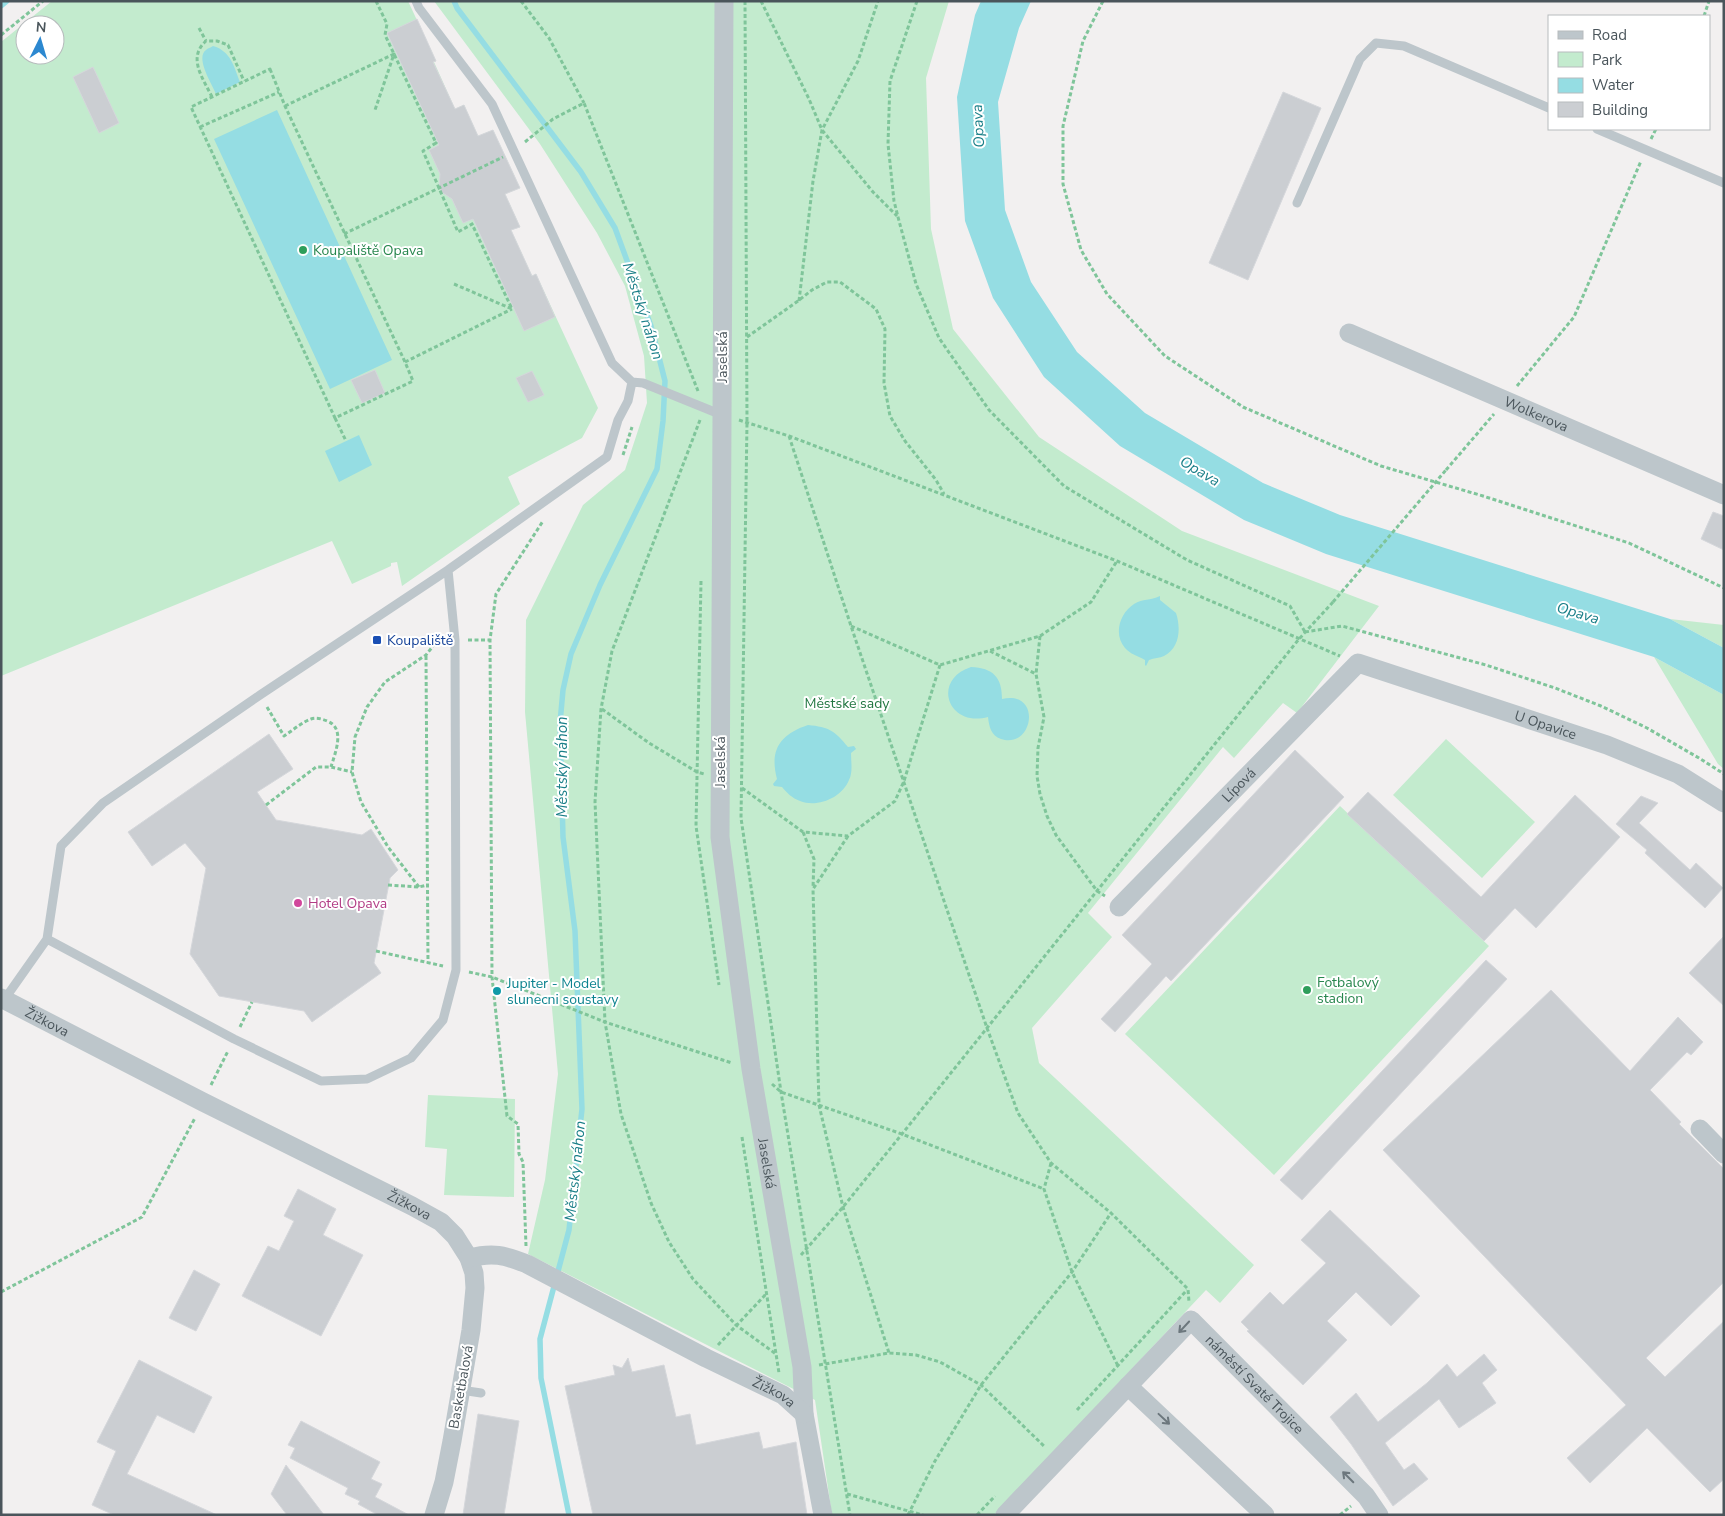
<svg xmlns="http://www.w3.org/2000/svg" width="1725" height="1516" font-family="'Nunito Sans',sans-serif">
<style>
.green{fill:#c3ebce;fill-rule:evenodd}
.water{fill:#95dde3}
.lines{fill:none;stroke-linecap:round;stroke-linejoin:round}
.stream{stroke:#95dde3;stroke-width:5.5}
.building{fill:#cbced2;stroke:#d5d7db}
.path{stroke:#7fc59a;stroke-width:3;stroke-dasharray:4 2.5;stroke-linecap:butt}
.lane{stroke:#bdc6cb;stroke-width:9}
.street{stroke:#bdc6cb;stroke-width:19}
.path-bridge{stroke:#7fc59a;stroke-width:3;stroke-dasharray:4 2.5;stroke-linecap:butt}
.oneway{stroke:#6c777d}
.leisure-dot{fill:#2e9e5b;stroke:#fff;stroke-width:2}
.transit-dot{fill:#1a4fb4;stroke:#fff;stroke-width:2}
.hotel-dot{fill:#d1479c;stroke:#fff;stroke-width:2}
.culture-dot{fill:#0f9aa8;stroke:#fff;stroke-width:2}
.labels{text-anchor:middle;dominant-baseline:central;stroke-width:4;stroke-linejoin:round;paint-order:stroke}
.leisure-label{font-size:14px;fill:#27864d;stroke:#fff;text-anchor:start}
.street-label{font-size:14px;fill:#4a555b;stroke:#fff}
.transit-label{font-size:14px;fill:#164399;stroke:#fff;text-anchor:start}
.park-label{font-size:14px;fill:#217641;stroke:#fff}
.hotel-label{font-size:14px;fill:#b23c85;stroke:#fff;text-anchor:start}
.culture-label{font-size:14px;fill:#0d838f;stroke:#fff;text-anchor:start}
.water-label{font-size:15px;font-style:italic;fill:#1a7f88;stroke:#fff}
</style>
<rect width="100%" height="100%" fill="#f2f0f0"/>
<!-- green -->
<path class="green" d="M52 1H408L436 61 434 62 455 109 464 105 478 136 493 130 520 188 505 194 520 227 511 230 532 276 536 274 598 408 582 438 508 477 520 504 402 586 397 562 391 563V566L352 584 332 541 1 676V42ZM25 25H55V55H25Z
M434 1H949L926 78 931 229 953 329 1039 437 1182 531 1379 606 1297 713 1283 703 1234 758 1223 747 1088 913 1112 937 1032 1028 1039 1063 1254 1265 1220 1303 1206 1290 994 1515H832L815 1400 528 1254 545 1180 558 1074 525 712 526 620 583 505 625 470 647 403 644 356 625 286 597 233 540 144Z
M1670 619 1724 625V648Z
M1654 657 1724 695V769L1718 764Z
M1446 739 1535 822 1482 878 1393 795Z
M1340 806 1489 946 1274 1175 1125 1034Z
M428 1095 515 1099 514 1197 444 1195 447 1149 425 1147Z"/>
<!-- water -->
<path class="water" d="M981 1H1031L1019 28 998 102 1005 210 1031 282 1077 352 1145 413 1263 483 1340 515 1670 619 1724 648V695L1654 657 1326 554 1244 520 1120 446 1044 377 993 298 965 221 957 97 975 15Z
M213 46C231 51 234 67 240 82L216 94C212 84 195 58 206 50 208 48 210 48 213 46Z
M277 110 392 360 330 389 214 139Z
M359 435 372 465 339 482 325 451Z
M1160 596V600L1176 613C1181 628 1180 648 1164 656 1160 658 1154 658 1149 660L1146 666 1145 665V660C1138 656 1130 654 1125 648 1113 634 1120 613 1134 604 1143 598 1150 601 1160 596Z
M971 667C993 668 1002 677 1002 699 1043 690 1033 750 1001 739 991 736 989 726 988 717 948 728 931 680 971 667Z
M808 725C829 727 835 731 848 747L854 746 856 749 851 753C851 762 853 772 849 780 842 798 817 808 800 801 792 798 787 793 782 787L774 786 773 784 777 779C769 749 781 734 808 725Z"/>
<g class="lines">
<!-- stream -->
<path class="stream" d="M454 1 457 8 581 172 615 228 651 326 665 381 663 421 657 469 600 585 571 654 563 690 560 723 563 837 575 931 582 1109 569 1230 540 1339 541 1378 569 1515
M1 6 7 1"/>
</g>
<!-- building -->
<path class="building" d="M417 19 436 61 433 62 455 109 464 105 478 136 493 130 520 188 505 194 520 227 511 230 532 276 536 274 555 317 524 331 473 219 463 223 452 199 443 193 439 188 440 174 429 150 439 145 387 33Z
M93 67 119 123 99 133 73 77Z
M1283 92 1321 108 1248 280 1209 263Z
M375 370 385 393 362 403 351 380Z
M532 371 544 395 528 402 516 378Z
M1713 512 1724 516V550L1701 539Z
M269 734 293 769 257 792 276 820 362 835 371 829 398 870 390 878 374 963 381 973 312 1022 304 1011 219 996 190 954 206 868 185 843 152 866 128 832Z
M1295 750 1344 797 1171 981 1166 976 1115 1032 1101 1019 1152 964 1122 935Z
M1368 792 1481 897 1575 795 1620 837 1536 928 1515 908 1484 941 1347 814Z
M1641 796 1658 803 1639 823 1690 870 1696 863 1723 888 1705 908 1645 853 1647 850 1616 824Z
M1724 936V1006L1689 973Z
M1486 960 1507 979 1302 1200 1280 1180Z
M1551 990 1630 1071 1678 1017 1703 1042 1691 1055 1687 1052 1650 1090 1681 1122 1679 1124 1724 1169V1282L1646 1358 1665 1377 1724 1321V1479L1710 1492 1647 1428 1590 1483 1567 1458 1626 1405 1383 1150Z
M298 1189 336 1209 323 1235 363 1255 321 1336 242 1296 268 1246 279 1251 294 1221 284 1216Z
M1330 1210 1420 1296 1391 1326 1356 1292 1327 1321 1347 1340 1303 1385 1247 1331 1249 1330 1241 1322 1270 1292 1283 1305 1326 1263 1301 1240Z
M194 1270 220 1284 196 1331 169 1318Z
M1484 1354 1497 1370 1482 1383 1496 1403 1459 1428 1439 1399 1385 1443 1404 1470 1414 1463 1428 1479 1393 1506 1351 1444 1330 1417 1356 1393 1378 1422 1427 1383 1447 1364 1457 1377Z
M628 1358 632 1372 664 1365 676 1417 690 1414 696 1445 759 1432 763 1449 796 1442 807 1515H593L565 1386 615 1375 613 1365 622 1368Z
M139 1360 212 1397 194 1433 157 1415 127 1474 217 1515H114L92 1505 116 1451 97 1442Z
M478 1414 519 1421 504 1515H463Z
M301 1421 380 1462 371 1479 382 1484 375 1497 409 1515H378L358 1504 360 1501 345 1494 348 1488 290 1458 295 1448 288 1445Z
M286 1465 324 1515H287L271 1494Z"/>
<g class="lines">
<!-- path -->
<path class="path" d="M376 1 387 24 385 35 436 143 437 142
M521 1 549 38 584 103
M745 1 747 422 741 818 781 1092 850 1515
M761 1 809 99 822 130 873 192 897 216
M917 1 890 81 888 144 894 201 898 217 916 284 939 338 989 410 1064 486 1187 560 1290 606 1305 632
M1103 1 1083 41 1063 126V184L1081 250 1107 294 1165 356 1243 407 1381 466 1483 496 1629 543 1724 588
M1704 16 1709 1
M199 28 206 41
M1 35 43 1
M270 69 285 106 405 362 413 381 335 418 191 107Z
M212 97C203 78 187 58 206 41H217L228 45 244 81
M285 106 394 54 375 110
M200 127 279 92
M1651 139 1656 129
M525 142 553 119 584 103 698 391
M436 143 423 151 458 232 474 223
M344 234 503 157
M454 284 512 309 472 224
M799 301 813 181 822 130 858 61 878 1
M747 337 798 301 812 290 827 282H840L876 309 885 329 884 383 890 416 905 441 936 480 944 494
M405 362 512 309
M1517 386 1574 317 1641 161
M335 418 346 441
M700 420 612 651 601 709 595 802 605 1022 621 1114 651 1203 669 1242 693 1279 736 1325 776 1354
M739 420 789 436 1117 561 1340 656
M789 436 851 626 987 1028 1018 1113 1051 1163 1111 1213 1188 1289 1189 1302
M623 455 632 427
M1446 470 1494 414
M701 581 696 826 719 985
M851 626 940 665 1040 636 1091 602 1117 561
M1305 632 1342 626 1486 665 1555 688 1601 706 1647 728 1699 758 1724 774
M1040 636 1036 674 1044 717 1038 748 1037 776 1040 794 1047 816 1056 835 1097 891 1105 896
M468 640H490
M990 651 1036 674
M426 656 428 963
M267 707 284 736C292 731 302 722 311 719 316 717 322 719 327 721 346 728 335 753 331 767
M602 709 649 743 697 772 704 774
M742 788 803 832 848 836 895 801 904 781 940 665
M266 805 316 767H331L352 772
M803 832 814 859 813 888
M848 836 813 889 819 1105 843 1207 889 1353
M388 885 419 887 427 885
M419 887 388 847 361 802 352 772 355 737 367 707 385 682 426 655 437 641H442
M376 951 443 966
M469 972 492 977 605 1022 732 1063
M240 1027 252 1002
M772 1084 781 1092 902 1134 1044 1189
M211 1085 228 1051
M742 1137 779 1373
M1051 1163 1044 1189 1072 1272 1118 1366
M526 1246 523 1162 519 1154 518 1124 507 1116 492 977 490 640 496 594 543 521
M801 1255 843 1207 902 1134 1299 639 1333 602
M1 1292 142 1217 195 1118
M718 1345 767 1293
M819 1365 889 1353 916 1355 940 1362 981 1385 1045 1447
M1077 1410 1187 1290
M847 1494 923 1515
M908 1515 935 1461 981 1385 1072 1272 1111 1213
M977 1515 995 1496
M1340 1515 1351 1506"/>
<!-- lane -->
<path class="lane" d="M416 1 419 8 492 104 612 363 632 382
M1597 129 1724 183
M1297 203 1360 59 1376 43 1404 46 1549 108
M47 939 234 1039 321 1081 367 1079 411 1058 443 1020 456 970 455 640 448 570
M4 1000 47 939 61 846 103 803 260 695 448 570 607 457 618 420 628 401 632 382 643 383 722 415
M461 1390 481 1393"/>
<!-- street -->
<g class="street">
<path id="s1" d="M724 1 720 837 751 1069 802 1367 804 1414 823 1515"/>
<path id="s2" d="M1349 333 1724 495"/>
<path id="s3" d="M1119 907 1358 663 1607 745 1678 774 1724 803"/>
<path id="s4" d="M1 998 203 1102 412 1206 441 1222 455 1236 469 1258 474 1273 475 1288 471 1330 452 1441 444 1482 434 1515"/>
<path d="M1700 1129 1724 1154"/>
<path id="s5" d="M469 1258C493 1252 504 1255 527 1264L706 1358 783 1395 804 1414"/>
<path d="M1128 1386 1265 1515"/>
<path id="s6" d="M1005 1515 1191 1320 1366 1496 1379 1515"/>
</g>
<!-- path-bridge -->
<path class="path-bridge" d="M1333 602 1446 470"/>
</g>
<!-- one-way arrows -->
<defs><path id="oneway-shaft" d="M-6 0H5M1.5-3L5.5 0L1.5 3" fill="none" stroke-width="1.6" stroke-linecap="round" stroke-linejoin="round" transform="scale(1.25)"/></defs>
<g class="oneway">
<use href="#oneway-shaft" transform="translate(1184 1327) rotate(133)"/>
<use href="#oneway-shaft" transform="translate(1164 1419) rotate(43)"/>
<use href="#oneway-shaft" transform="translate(1348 1477) rotate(-135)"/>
</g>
<!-- markers -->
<g class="leisure-dot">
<circle cx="303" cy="250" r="5"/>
<circle cx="1307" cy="990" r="5"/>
</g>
<rect class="transit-dot" x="372" y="635" width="10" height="10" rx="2.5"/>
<circle class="hotel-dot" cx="298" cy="903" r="5"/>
<circle class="culture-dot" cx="497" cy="991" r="5"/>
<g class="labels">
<!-- leisure labels -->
<g class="leisure-label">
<text x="313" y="250">Koupaliště Opava</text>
<text x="1317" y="982">Fotbalový<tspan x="1317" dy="16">stadion</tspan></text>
</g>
<!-- street labels -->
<g class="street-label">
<text transform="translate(722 357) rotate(-90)">Jaselská</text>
<text stroke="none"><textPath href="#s2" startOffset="204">Wolkerova</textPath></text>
<text stroke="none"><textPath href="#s3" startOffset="539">U Opavice</textPath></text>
<text transform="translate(720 762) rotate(-90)">Jaselská</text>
<text stroke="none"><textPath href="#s3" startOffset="171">Lípová</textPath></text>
<text stroke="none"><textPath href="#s4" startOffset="52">Žižkova</textPath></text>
<text stroke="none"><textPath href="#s1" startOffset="1166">Jaselská</textPath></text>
<text stroke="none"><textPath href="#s4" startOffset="458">Žižkova</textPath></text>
<text stroke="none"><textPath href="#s6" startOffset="360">náměstí Svaté Trojice</textPath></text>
<text transform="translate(461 1387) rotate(-80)">Basketbalová</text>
<text stroke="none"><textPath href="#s5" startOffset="338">Žižkova</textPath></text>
</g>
<!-- transit labels -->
<g class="transit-label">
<text x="387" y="640">Koupaliště</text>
</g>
<!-- park labels -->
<g class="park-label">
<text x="847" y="703">Městské sady</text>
</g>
<!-- hotel labels -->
<g class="hotel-label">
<text x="308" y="903">Hotel Opava</text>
</g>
<!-- culture labels -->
<g class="culture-label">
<text x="507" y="983">Jupiter - Model<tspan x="507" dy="16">slunecni soustavy</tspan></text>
</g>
<!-- water labels -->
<g class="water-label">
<text transform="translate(978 126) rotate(-93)">Opava</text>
<text transform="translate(643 311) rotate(72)">Městský náhon</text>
<text transform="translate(1200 471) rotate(31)">Opava</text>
<text transform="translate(1578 613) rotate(17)">Opava</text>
<text transform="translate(562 767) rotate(-90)">Městský náhon</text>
<text transform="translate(575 1171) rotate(-84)">Městský náhon</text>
</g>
</g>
<!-- border -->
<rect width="1725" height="1516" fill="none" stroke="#4a555b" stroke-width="5"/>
<!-- legend -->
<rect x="1548" y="15" width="162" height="115" fill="#ffffff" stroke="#b7bbbd"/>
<rect x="1558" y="31" width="25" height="8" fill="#bdc6cb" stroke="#b7bbbd"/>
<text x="1592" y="40" font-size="15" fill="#4a555b">Road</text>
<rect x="1558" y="52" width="25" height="15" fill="#c3ebce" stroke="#b7bbbd"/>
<text x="1592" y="65" font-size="15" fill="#4a555b">Park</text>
<rect x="1558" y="78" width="25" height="15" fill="#95dde3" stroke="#b7bbbd"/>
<text x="1592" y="90" font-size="15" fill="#4a555b">Water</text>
<rect x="1558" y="102" width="25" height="15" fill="#cbced2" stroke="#b7bbbd"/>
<text x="1592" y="115" font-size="15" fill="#4a555b">Building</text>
<!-- north arrow -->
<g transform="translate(40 40) rotate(5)"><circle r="24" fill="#ffffff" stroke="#b7bbbd"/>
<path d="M0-4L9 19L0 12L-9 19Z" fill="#2c88d0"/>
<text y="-8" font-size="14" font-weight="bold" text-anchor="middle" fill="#4a555b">N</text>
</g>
</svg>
